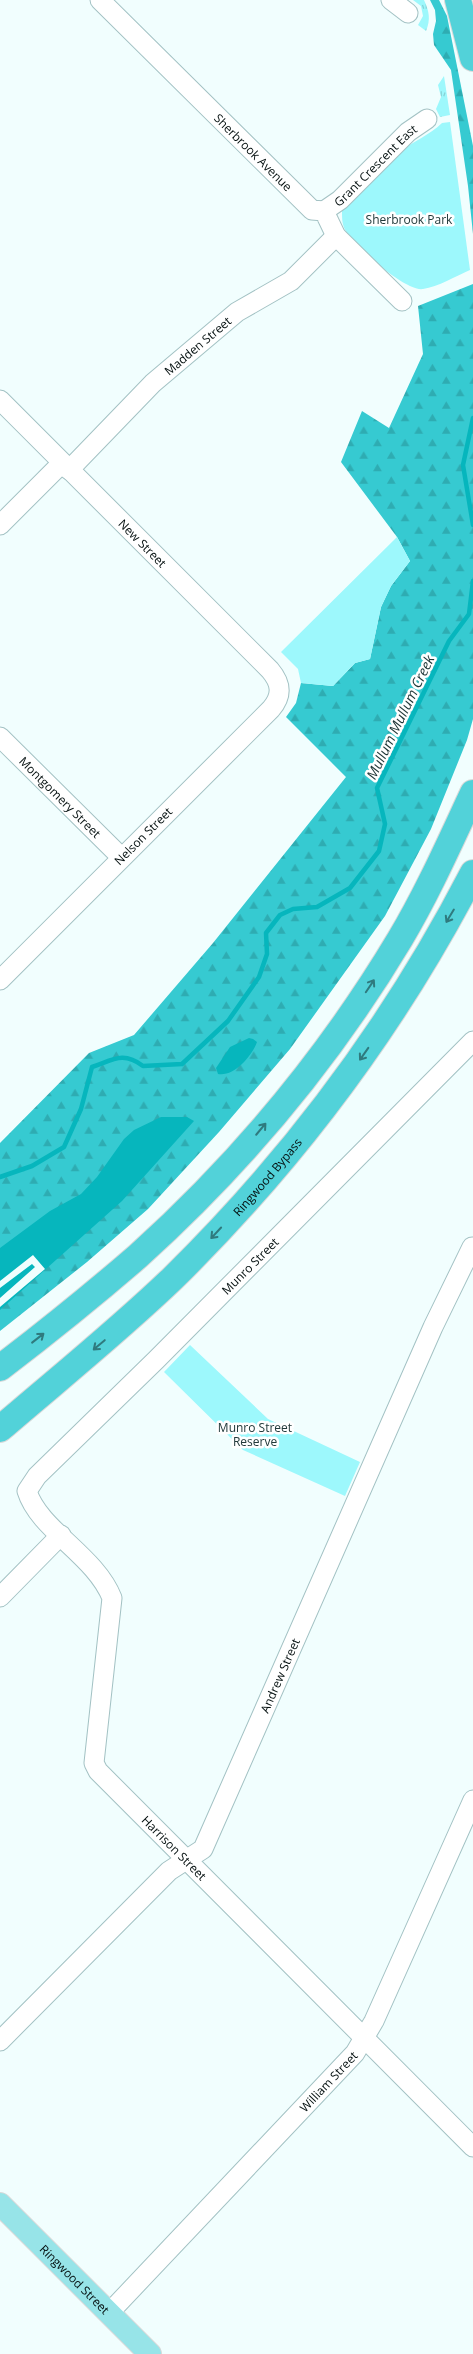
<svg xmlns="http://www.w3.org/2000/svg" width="473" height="2354" font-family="'Open Sans',sans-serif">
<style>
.grass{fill:url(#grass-tufts)}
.forest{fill:url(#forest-firs)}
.green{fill:#9df8fc}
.water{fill:#06b6bd}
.pier{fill:#f1fefe}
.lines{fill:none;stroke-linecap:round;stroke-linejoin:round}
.stream{stroke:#06b6bd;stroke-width:4.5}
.minor-casing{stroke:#a3c2c4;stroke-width:21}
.major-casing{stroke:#d7d9d9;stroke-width:24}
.highway-casing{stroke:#d7d9d9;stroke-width:28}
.minor{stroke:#fff;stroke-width:19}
.major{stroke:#97e4e8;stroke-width:22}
.highway{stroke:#52d2d9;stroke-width:26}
.oneway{stroke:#2f7a7e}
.labels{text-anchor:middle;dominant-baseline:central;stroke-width:5;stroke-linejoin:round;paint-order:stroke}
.street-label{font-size:12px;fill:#040f0f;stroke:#fff}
.park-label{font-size:12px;fill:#223a3b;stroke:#fff}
.water-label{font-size:14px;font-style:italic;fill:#1d3536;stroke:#fff}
</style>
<defs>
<pattern id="grass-tufts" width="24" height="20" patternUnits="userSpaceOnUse" patternTransform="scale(1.25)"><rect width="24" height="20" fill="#9df8fc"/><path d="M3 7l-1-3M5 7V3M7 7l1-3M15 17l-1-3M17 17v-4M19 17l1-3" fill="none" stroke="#86d3d7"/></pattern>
<pattern id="forest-firs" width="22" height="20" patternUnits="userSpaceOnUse" patternTransform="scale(1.25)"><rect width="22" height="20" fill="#36cad1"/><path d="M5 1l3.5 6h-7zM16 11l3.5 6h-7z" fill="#2eacb2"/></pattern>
</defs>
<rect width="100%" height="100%" fill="#f1fefe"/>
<!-- grass -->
<path class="grass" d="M413 0H424C429 11 431 19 426 31L418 25 423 16 421 6Z
M444 76 450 115 440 117 436 109 441 97 438 85Z"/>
<!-- forest -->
<path class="forest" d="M430 0H439L447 16 473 146V234L468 186 451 70 434 45 433 34 436 21 435 10Z
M473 284V719L467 740 431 829 385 916 290 1049 219 1132 148 1209 87 1262 0 1331V1143L89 1053 134 1035 213 943 346 777 286 717 296 703 301 683 333 686 355 663 370 659 381 607 391 586 410 561 397 537 341 462 362 411 389 428 423 354 418 306Z"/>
<!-- green -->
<path class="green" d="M450 122 470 270C456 276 438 287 423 289 406 292 357 248 347 233 342 226 342 219 342 211 361 192 380 170 400 152 413 141 430 135 442 123Z
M397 537 410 561 391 586 381 607 370 659 355 663 333 686 301 683 298 669 281 652Z
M190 1345 268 1419 360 1462 345 1496 243 1450 164 1372Z"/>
<!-- water -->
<path class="water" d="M249 1038 253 1039 257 1042C252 1056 234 1077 218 1074L216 1068 230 1047Z
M161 1117H187L194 1121 122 1201 0 1310V1248L50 1211 81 1194 97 1177 124 1139 134 1130Z"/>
<!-- pier -->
<path class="pier" d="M33 1255 45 1269 0 1307V1298L35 1267 32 1264 0 1288V1281Z"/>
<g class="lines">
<!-- stream -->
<path class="stream" d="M473 418 463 465 473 525
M0 1177 32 1166 64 1147 81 1109 92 1067C113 1060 123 1051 143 1066L182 1064 228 1021 259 977 267 954 266 933 280 915 293 909 317 907 350 888 379 851 385 824 377 788 449 641 469 614 473 581"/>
<defs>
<g id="minor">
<path id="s1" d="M100 0 312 210 324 211 336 236 402 301"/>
<path d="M391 0 408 13"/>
<path id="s2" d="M324 211 340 200 408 132 427 119"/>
<path id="s3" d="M0 400 270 670C281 683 283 695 271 709L0 980"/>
<path id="s4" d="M69 470 153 383 237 312 291 281 336 236"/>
<path d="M0 525 62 463"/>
<path id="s5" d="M0 737 121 857"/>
<path id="s6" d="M473 1041 156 1360 37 1476 27 1491C39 1530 95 1555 112 1598L94 1763 98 1771 473 2147"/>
<path d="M0 1597 61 1535"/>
<path id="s7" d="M0 2041 169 1871 203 1849 433 1327 472 1247"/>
<path id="s8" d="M109 2313 355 2053 374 2021 473 1800"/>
</g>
<g id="major">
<path id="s9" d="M0 2204 150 2354"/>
</g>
<g id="highway">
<path d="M458 0 473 58"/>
<path d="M0 1368C47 1332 93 1295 138 1256 240 1164 330 1056 400 939 428 892 450 842 473 793"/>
<path id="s10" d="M0 1429C58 1379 118 1331 173 1278 293 1160 396 1022 473 873"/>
</g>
</defs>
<!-- minor casing -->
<use href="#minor" class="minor-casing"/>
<!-- major casing -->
<use href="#major" class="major-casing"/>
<!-- highway casing -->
<use href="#highway" class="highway-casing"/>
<!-- minor -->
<use href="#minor" class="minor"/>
<!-- major -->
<use href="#major" class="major"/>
<!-- highway -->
<use href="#highway" class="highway"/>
</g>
<!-- one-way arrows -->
<defs><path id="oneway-shaft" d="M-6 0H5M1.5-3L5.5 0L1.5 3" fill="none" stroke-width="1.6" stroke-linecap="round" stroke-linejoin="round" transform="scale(1.25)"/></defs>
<g class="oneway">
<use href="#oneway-shaft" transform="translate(450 916) rotate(121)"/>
<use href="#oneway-shaft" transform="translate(370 986) rotate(-56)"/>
<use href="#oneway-shaft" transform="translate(364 1054) rotate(125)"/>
<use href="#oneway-shaft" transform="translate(261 1129) rotate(-50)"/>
<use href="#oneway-shaft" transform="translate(216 1233) rotate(133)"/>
<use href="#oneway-shaft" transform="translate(38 1338) rotate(-38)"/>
<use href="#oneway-shaft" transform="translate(99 1345) rotate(140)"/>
</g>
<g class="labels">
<!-- street labels -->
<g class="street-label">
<text stroke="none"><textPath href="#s1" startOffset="216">Sherbrook Avenue</textPath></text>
<text stroke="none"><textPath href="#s2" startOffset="69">Grant Crescent East</textPath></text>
<text stroke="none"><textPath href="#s4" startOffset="179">Madden Street</textPath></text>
<text stroke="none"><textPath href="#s3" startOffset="202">New Street</textPath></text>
<text stroke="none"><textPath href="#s5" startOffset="85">Montgomery Street</textPath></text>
<text transform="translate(143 836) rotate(-45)">Nelson Street</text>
<text stroke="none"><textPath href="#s10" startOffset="368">Ringwood Bypass</textPath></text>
<text transform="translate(250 1266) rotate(-45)">Munro Street</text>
<text stroke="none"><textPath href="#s7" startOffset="470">Andrew Street</textPath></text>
<text stroke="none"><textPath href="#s6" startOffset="1055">Harrison Street</textPath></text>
<text stroke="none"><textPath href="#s8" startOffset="319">William Street</textPath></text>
<text stroke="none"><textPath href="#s9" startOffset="106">Ringwood Street</textPath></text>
</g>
<!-- park labels -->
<g class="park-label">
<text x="409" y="219">Sherbrook Park</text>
<text x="255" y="1427">Munro Street<tspan x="255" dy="14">Reserve</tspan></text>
</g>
<!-- water labels -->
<g class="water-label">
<text transform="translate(400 717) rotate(-64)">Mullum Mullum Creek</text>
</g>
</g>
</svg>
